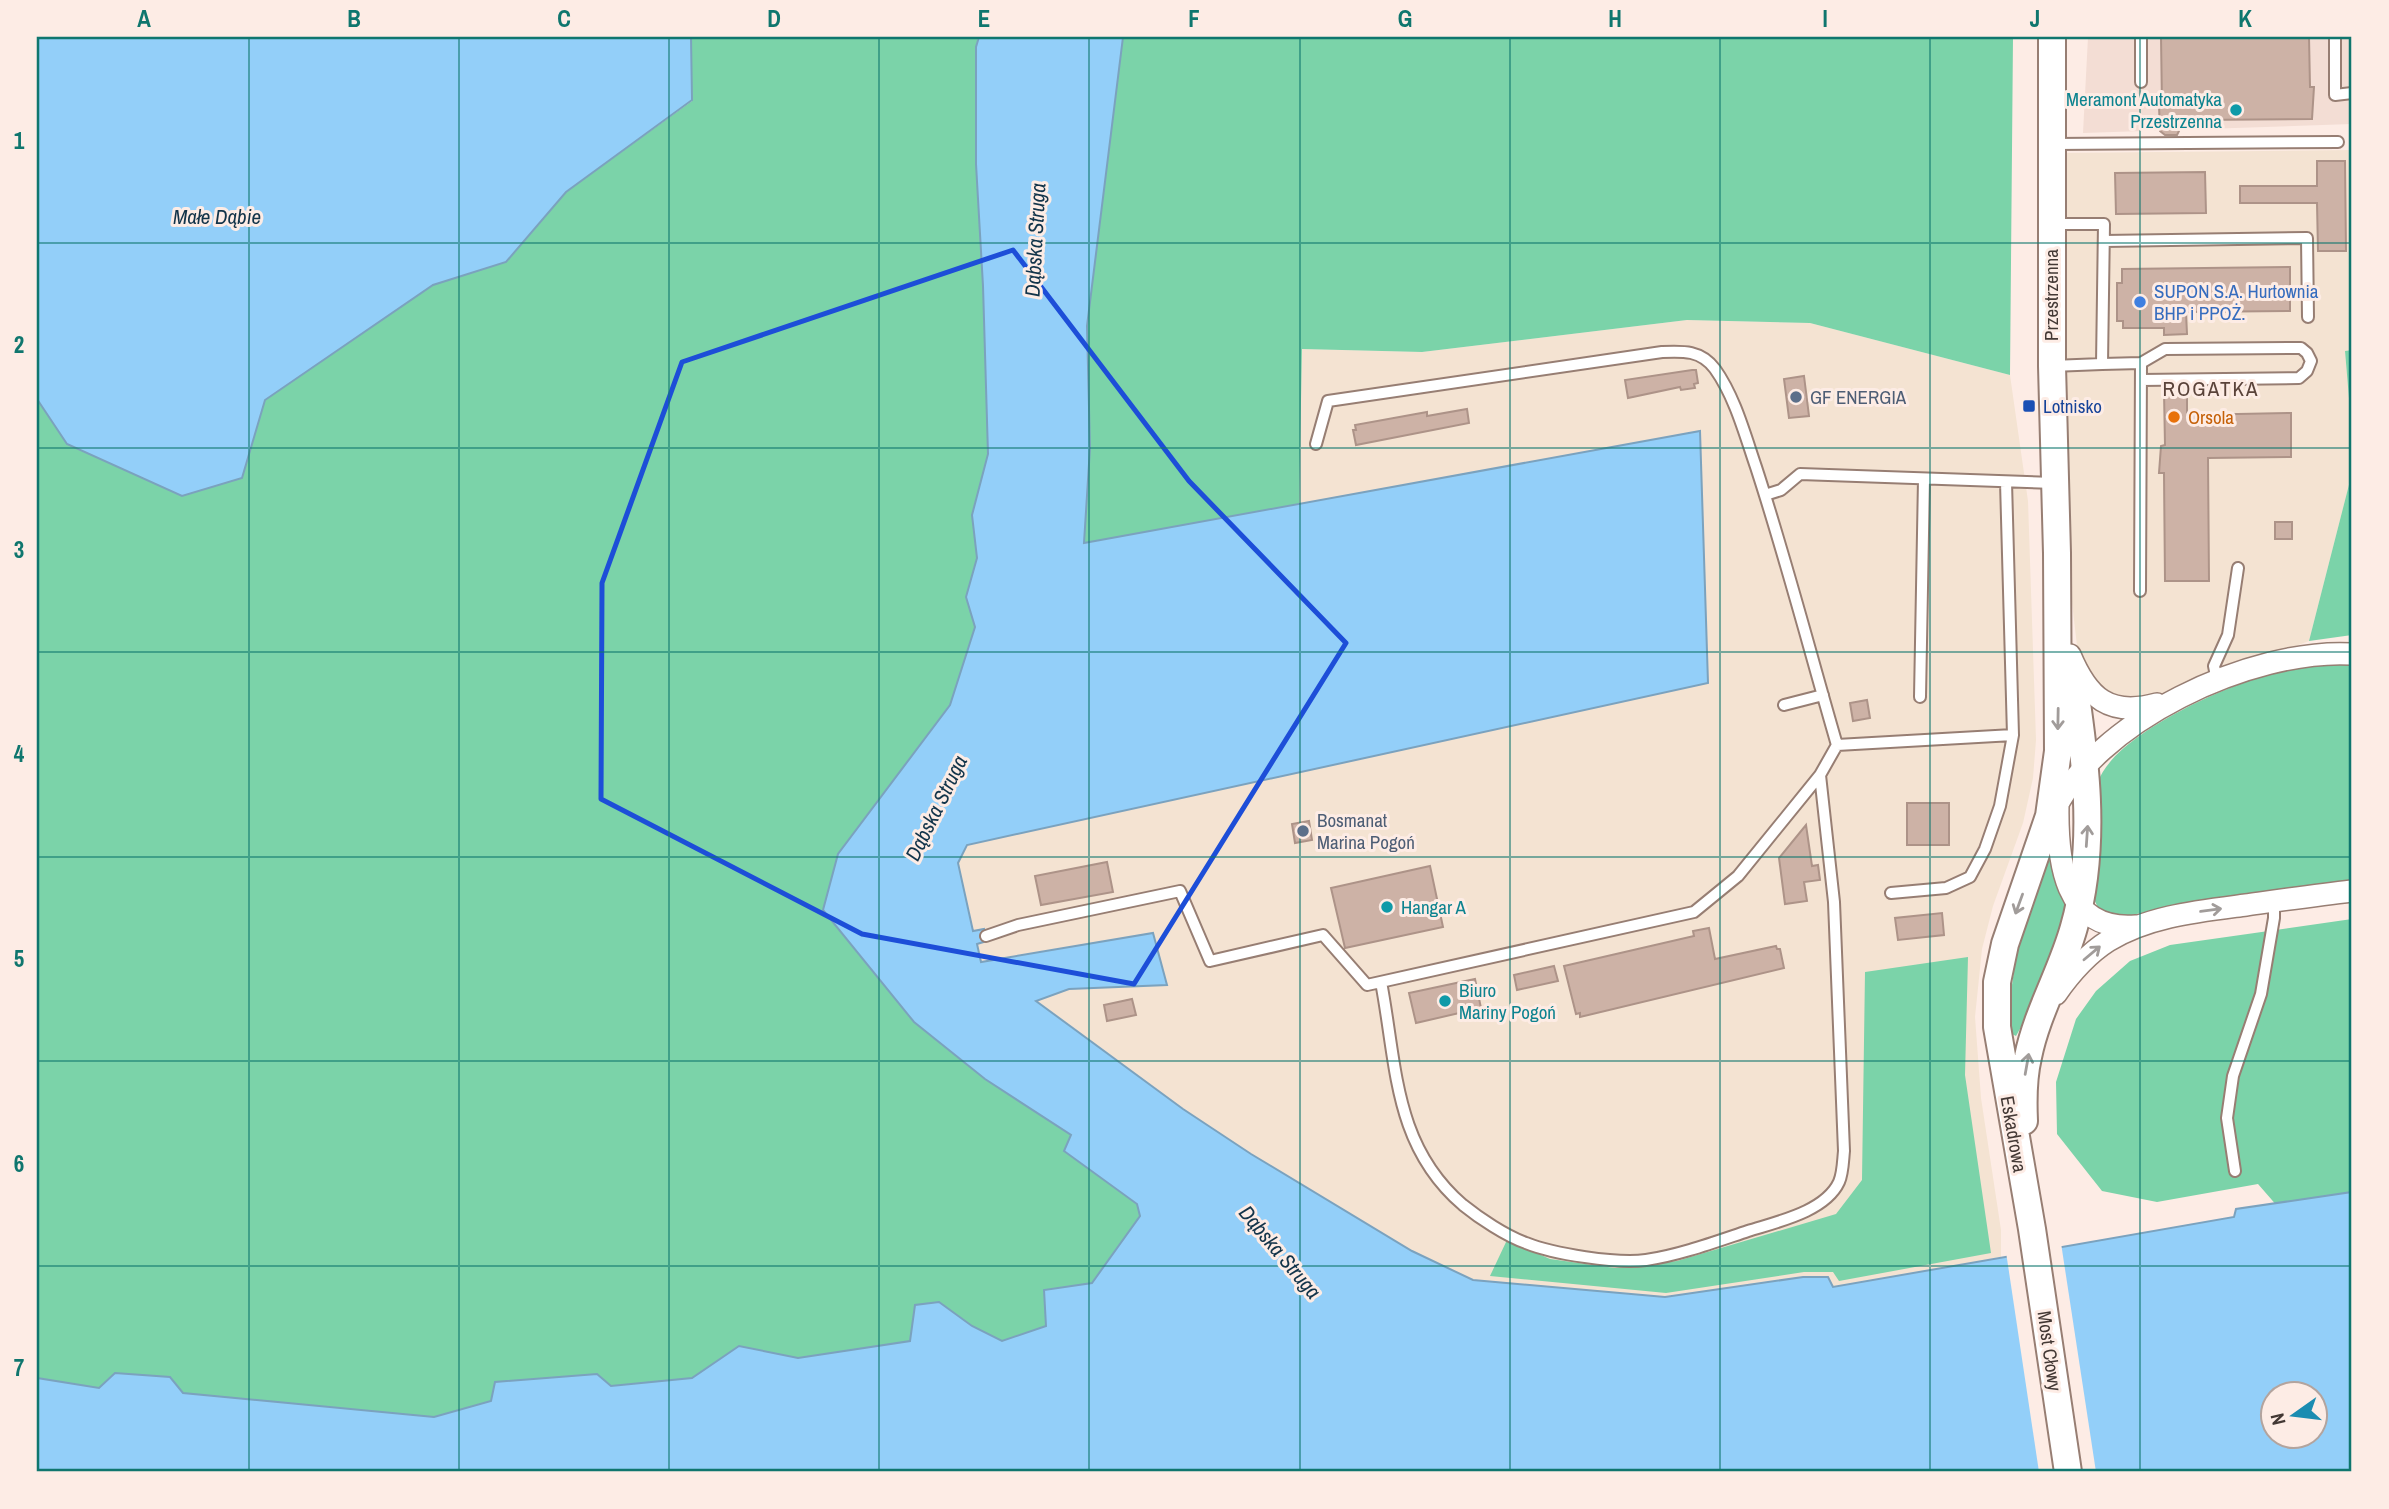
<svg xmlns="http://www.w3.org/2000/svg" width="2389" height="1509" font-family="'Archivo Narrow',sans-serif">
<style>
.commercial{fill:#f4e3d2}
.built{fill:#f3ddd4}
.green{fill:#7bd3a9}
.water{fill:#93cff9;stroke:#7ba2be;stroke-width:2;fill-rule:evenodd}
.pier{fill:#fdece5}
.building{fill:#cdb2a6;stroke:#ad9388;stroke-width:2}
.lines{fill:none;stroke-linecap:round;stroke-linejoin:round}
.service-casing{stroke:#977e73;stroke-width:14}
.minor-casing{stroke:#977e73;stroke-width:24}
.tertiary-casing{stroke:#977e73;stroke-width:30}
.service{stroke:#fff;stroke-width:10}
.minor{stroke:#fff;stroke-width:21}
.tertiary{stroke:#fff;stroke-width:26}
.oneway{stroke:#a19c9a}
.marked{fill:none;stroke:#1d4ed8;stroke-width:5;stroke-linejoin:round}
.grid{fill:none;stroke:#0f766e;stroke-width:2;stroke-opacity:0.55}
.culture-dot{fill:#0f9aa8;stroke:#fdece5;stroke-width:2.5}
.shop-dot{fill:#3f7fe0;stroke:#fdece5;stroke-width:2.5}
.service-dot{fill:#5c6f8a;stroke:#fdece5;stroke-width:2.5}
.transit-dot{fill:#1a4fb4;stroke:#fdece5;stroke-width:2.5}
.food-dot{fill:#e8710a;stroke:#fdece5;stroke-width:2.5}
.labels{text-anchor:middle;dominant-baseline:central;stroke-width:6;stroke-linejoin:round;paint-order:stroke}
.culture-label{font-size:19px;fill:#0d838f;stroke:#fdece5;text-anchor:start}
.shop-label{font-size:19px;fill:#366cbe;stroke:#fdece5;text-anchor:start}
.street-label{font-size:19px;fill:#433834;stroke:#fdece5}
.service-label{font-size:19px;fill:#4e5e75;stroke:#fdece5;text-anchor:start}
.transit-label{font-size:19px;fill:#164399;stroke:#fdece5;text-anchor:start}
.food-label{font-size:19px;fill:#c56008;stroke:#fdece5;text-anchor:start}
.water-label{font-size:21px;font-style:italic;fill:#12344a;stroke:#fdece5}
.neighbourhood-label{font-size:21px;letter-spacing:2px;fill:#5a433a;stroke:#fdece5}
.neatline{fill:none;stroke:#0f766e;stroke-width:2.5}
.grid-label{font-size:23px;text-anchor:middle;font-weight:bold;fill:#0f766e}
</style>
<rect width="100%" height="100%" fill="#fdece5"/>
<!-- commercial -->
<path class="commercial" d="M2352 150V350L2345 351 2352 434V473L2309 641 2163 697 2106 698 2079 663 2061 508 2063 153Z
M1687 320 1810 323 2010 375 2028 501 2036 740 2033 778 2023 823 1993 906 1982 949 1975 1017 1981 1098 2001 1230V1257L1833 1287 1803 1277 1665 1297 1473 1280 1412 1251 1251 1154 1183 1109 1036 1000 1069 989 1167 985 1153 933 981 961 958 863 968 845 1708 683 1699 431 1299 504 1301 349 1422 352Z"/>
<!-- built -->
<path class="built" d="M2088 37H2352V124L2083 133Z"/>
<!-- green -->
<path class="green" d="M691 37H978L976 47V164L983 286 988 454 972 515 977 558 966 597 975 627 950 705 838 854 823 910 848 940 985 1079 1072 1135 1065 1151 1137 1204 1140 1216 1092 1283 1045 1290 1046 1326 1002 1341 972 1326 915 1305 910 1341 798 1358 739 1346 692 1378 611 1386 491 1401 434 1417 183 1393 99 1388 37 1378V399L67 444 242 478 264 400 433 285 506 262 566 192 692 101Z
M1122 37H2013L2010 375 1810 323 1687 320 1422 352 1302 349 1299 504 1084 543 1090 448 1087 326Z
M2352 350V434L2345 351Z
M2352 473V635L2309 641Z
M2329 664H2352V880L2203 900 2132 915 2121 917 2099 910 2094 899 2101 845 2098 782C2114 735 2225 686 2270 674 2289 668 2309 667 2329 664Z
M2050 859C2060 874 2052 889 2069 906L2068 911 2030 1011 2016 1036 2008 1032 2010 999 2018 942 2046 860Z
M2352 919V1208L2285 1215 2258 1184 2157 1202 2102 1191 2057 1134 2056 1082 2076 1019 2096 991 2130 961 2170 945Z
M1968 957 1965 1075 1991 1253 1839 1281 1833 1272H1804L1666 1293 1490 1276 1507 1240 1550 1259 1615 1268 1677 1261 1836 1214 1862 1180 1865 972Z"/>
<!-- water -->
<path class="water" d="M37 37H691L692 100 566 192 506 262 433 285 265 400 242 478 182 496 67 444 37 399Z
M979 37H1123L1087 326 1090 448 1084 543 1700 431 1708 683 967 845 958 863 973 931 984 929 987 941 977 944 981 962 1153 933 1167 985 1069 989 1036 1001 1183 1109 1251 1154 1412 1251 1473 1280 1665 1297 1803 1277H1828L1833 1287 2234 1217 2236 1209 2352 1192V1472H37V1378L99 1388 115 1373 170 1377 183 1393 434 1417 491 1401 495 1382 597 1374 611 1386 692 1378 739 1346 798 1358 910 1341 915 1305 939 1302 972 1326 1002 1341 1046 1326 1044 1290 1092 1283 1140 1216 1137 1204 1064 1151 1071 1135 985 1079 914 1022 823 910 838 854 950 705 975 627 966 597 977 558 972 515 988 454 983 286 976 164V47ZM2274 1394H2316V1436H2274Z"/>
<!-- pier -->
<path class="pier" d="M2061 1243 2096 1472H2039L2006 1252Z"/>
<!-- building -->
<path class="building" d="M2161 37H2309L2310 87H2314L2312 119 2193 120 2184 121 2177 135H2165L2160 131 2159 106H2162Z
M2317 161H2345L2346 251H2318L2317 203H2240V186H2317Z
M2205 172 2206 213 2116 214 2115 173Z
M2290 267V311L2186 312 2187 334 2164 335V328H2123V321H2117V283H2122V269Z
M1692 370H1696L1698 383 1694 384 1695 388 1681 390 1680 387 1628 398 1625 380Z
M1804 376 1809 416 1789 418 1784 379Z
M2164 392H2187V415L2291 413V457L2208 458 2209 581H2165L2164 473H2159L2161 446 2165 445Z
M1467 409 1469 423 1356 445 1353 430H1356L1355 425 1427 412V416Z
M2275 522H2292V539H2275Z
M1867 700 1870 718 1853 721 1850 703Z
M1907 803H1949V845H1907Z
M1309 821 1312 840 1295 843 1292 824Z
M1806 825 1812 866 1818 865 1820 880 1804 882 1807 901 1785 904 1779 858Z
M1107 862 1113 892 1041 905 1035 876Z
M1430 866 1443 927 1345 948 1331 888Z
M1942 913 1944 935 1898 940 1895 918Z
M1709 928 1715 959 1776 946 1777 949H1780L1784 968 1580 1017V1013L1576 1014 1564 966 1694 936 1693 931Z
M1554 966 1558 981 1517 990 1514 975Z
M1475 979 1481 1008 1416 1023 1409 993Z
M1132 999 1136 1015 1107 1021 1104 1005Z"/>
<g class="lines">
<defs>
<path id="service" d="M2141 37V82
M2335 37V95L2352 93
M2054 144 2338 142
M2054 224H2104L2102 364 2141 363 2140 591
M2104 241 2307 238 2308 317
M2052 366 2102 364
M2141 380 2299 378 2307 371 2311 361 2307 353 2301 348 2165 349 2141 363
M1765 495 1781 490 1800 474 2054 483
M2217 681 2214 666 2228 635 2238 568
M1920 697 1924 479
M1784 705 1823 695
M1837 745 2013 735 2006 482
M1891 893 1946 888 1970 877 1985 849 2000 806 2013 735
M986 936 1018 925 1180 891 1210 961 1323 935 1367 985 1694 912 1738 876 1820 775 1837 745C1810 652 1786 559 1756 467 1745 435 1735 397 1715 369 1701 350 1683 351 1662 352L1328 401 1316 444
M1381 982C1397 1065 1393 1145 1463 1205 1479 1218 1506 1236 1526 1243 1553 1254 1617 1264 1646 1260 1680 1255 1715 1242 1748 1231 1776 1222 1825 1212 1839 1182 1843 1173 1843 1160 1844 1151L1834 902 1820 775
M2235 1171 2227 1118 2233 1076 2261 994 2274 918V901"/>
<path id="minor" d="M2070 655C2088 698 2109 717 2157 704
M2058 805C2057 859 2063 932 2136 926
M2052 816C2093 721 2253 648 2352 654
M2056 994C2070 974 2086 955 2108 941 2148 916 2200 911 2246 905 2282 900 2317 895 2352 891"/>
<path id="tertiary" d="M2052 37V366L2057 553 2058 751 2049 816 2005 944 1997 982V1027L2032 1229 2068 1472
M2024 1121C2023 1099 2023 1078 2028 1057 2037 1012 2062 971 2074 927 2098 843 2085 754 2072 669"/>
</defs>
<!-- service casing -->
<use href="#service" class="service-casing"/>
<!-- minor casing -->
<use href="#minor" class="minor-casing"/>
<!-- tertiary casing -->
<use href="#tertiary" class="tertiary-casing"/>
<!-- service -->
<use href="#service" class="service"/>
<!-- minor -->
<use href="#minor" class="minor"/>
<!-- tertiary -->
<use href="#tertiary" class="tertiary"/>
</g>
<!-- one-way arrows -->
<defs><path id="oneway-shaft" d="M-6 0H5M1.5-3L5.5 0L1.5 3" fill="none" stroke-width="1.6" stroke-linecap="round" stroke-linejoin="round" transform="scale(1.75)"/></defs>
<g class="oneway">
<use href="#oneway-shaft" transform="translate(2058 719) rotate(91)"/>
<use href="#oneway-shaft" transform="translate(2087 836) rotate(-86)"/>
<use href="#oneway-shaft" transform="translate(2019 904) rotate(110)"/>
<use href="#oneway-shaft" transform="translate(2211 910) rotate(-8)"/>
<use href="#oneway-shaft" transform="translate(2092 953) rotate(-40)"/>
<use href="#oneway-shaft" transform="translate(2027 1064) rotate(-80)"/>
</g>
<!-- marked area -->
<path class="marked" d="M1013 250 1189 481 1346 643 1134 984 862 934 601 799 602 583 682 362Z"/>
<!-- grid -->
<path class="grid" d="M249 37V1472M459 37V1472M669 37V1472M879 37V1472M1089 37V1472M1300 37V1472M1510 37V1472M1720 37V1472M1930 37V1472M2140 37V1472M37 243H2352M37 448H2352M37 652H2352M37 857H2352M37 1061H2352M37 1266H2352"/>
<!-- markers -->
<g class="culture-dot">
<circle cx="2236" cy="110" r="7"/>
<circle cx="1387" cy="907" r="7"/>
<circle cx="1445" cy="1001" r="7"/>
</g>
<circle class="shop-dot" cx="2140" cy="302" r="7"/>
<g class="service-dot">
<circle cx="1796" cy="397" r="7"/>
<circle cx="1303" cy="831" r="7"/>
</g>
<rect class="transit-dot" x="2022" y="399" width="14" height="14" rx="3.5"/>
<circle class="food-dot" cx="2174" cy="417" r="7"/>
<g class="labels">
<!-- culture labels -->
<g class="culture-label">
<text x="2222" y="99" text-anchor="end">Meramont Automatyka<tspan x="2222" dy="22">Przestrzenna</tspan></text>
<text x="1401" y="907">Hangar A</text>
<text x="1459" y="990">Biuro<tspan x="1459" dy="22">Mariny Pogoń</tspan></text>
</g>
<!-- shop labels -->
<g class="shop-label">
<text x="2154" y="291">SUPON S.A. Hurtownia<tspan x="2154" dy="22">BHP i PPOŻ.</tspan></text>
</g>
<!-- street labels -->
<g class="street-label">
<text transform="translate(2051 295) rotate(-90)">Przestrzenna</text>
<text transform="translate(2014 1134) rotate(80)">Eskadrowa</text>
<text transform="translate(2050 1351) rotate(82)">Most Cłowy</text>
</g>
<!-- service labels -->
<g class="service-label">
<text x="1810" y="397">GF ENERGIA</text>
<text x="1317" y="820">Bosmanat<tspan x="1317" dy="22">Marina Pogoń</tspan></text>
</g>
<!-- transit labels -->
<g class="transit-label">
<text x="2043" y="406">Lotnisko</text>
</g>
<!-- food labels -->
<g class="food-label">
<text x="2188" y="417">Orsola</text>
</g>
<!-- water labels -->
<g class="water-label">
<text x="217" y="216">Małe Dąbie</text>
<text transform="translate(1035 240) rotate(-87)">Dąbska Struga</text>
<text transform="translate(936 808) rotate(-64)">Dąbska Struga</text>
<text transform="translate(1280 1252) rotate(50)">Dąbska Struga</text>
</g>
<!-- neighbourhood labels -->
<g class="neighbourhood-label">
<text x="2211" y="388">ROGATKA</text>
</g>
</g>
<!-- border -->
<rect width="2389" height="1509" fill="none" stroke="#fdece5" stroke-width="77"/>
<!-- north arrow -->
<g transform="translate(2294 1415) rotate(256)"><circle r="33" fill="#fdece5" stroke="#b3a49e" stroke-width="2"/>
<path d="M0-5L12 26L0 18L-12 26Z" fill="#1b8cb1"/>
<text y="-10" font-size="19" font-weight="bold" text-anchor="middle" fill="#433834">N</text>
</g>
<rect x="38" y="38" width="2312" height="1432" class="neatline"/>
<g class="grid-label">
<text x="144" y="27">A</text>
<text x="354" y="27">B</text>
<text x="564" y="27">C</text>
<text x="774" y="27">D</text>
<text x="984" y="27">E</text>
<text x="1194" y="27">F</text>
<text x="1405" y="27">G</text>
<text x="1615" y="27">H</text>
<text x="1825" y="27">I</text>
<text x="2035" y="27">J</text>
<text x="2245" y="27">K</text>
<text x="19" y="149">1</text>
<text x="19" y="353">2</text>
<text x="19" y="558">3</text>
<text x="19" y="762">4</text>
<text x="19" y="967">5</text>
<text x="19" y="1172">6</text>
<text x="19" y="1376">7</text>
</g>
</svg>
